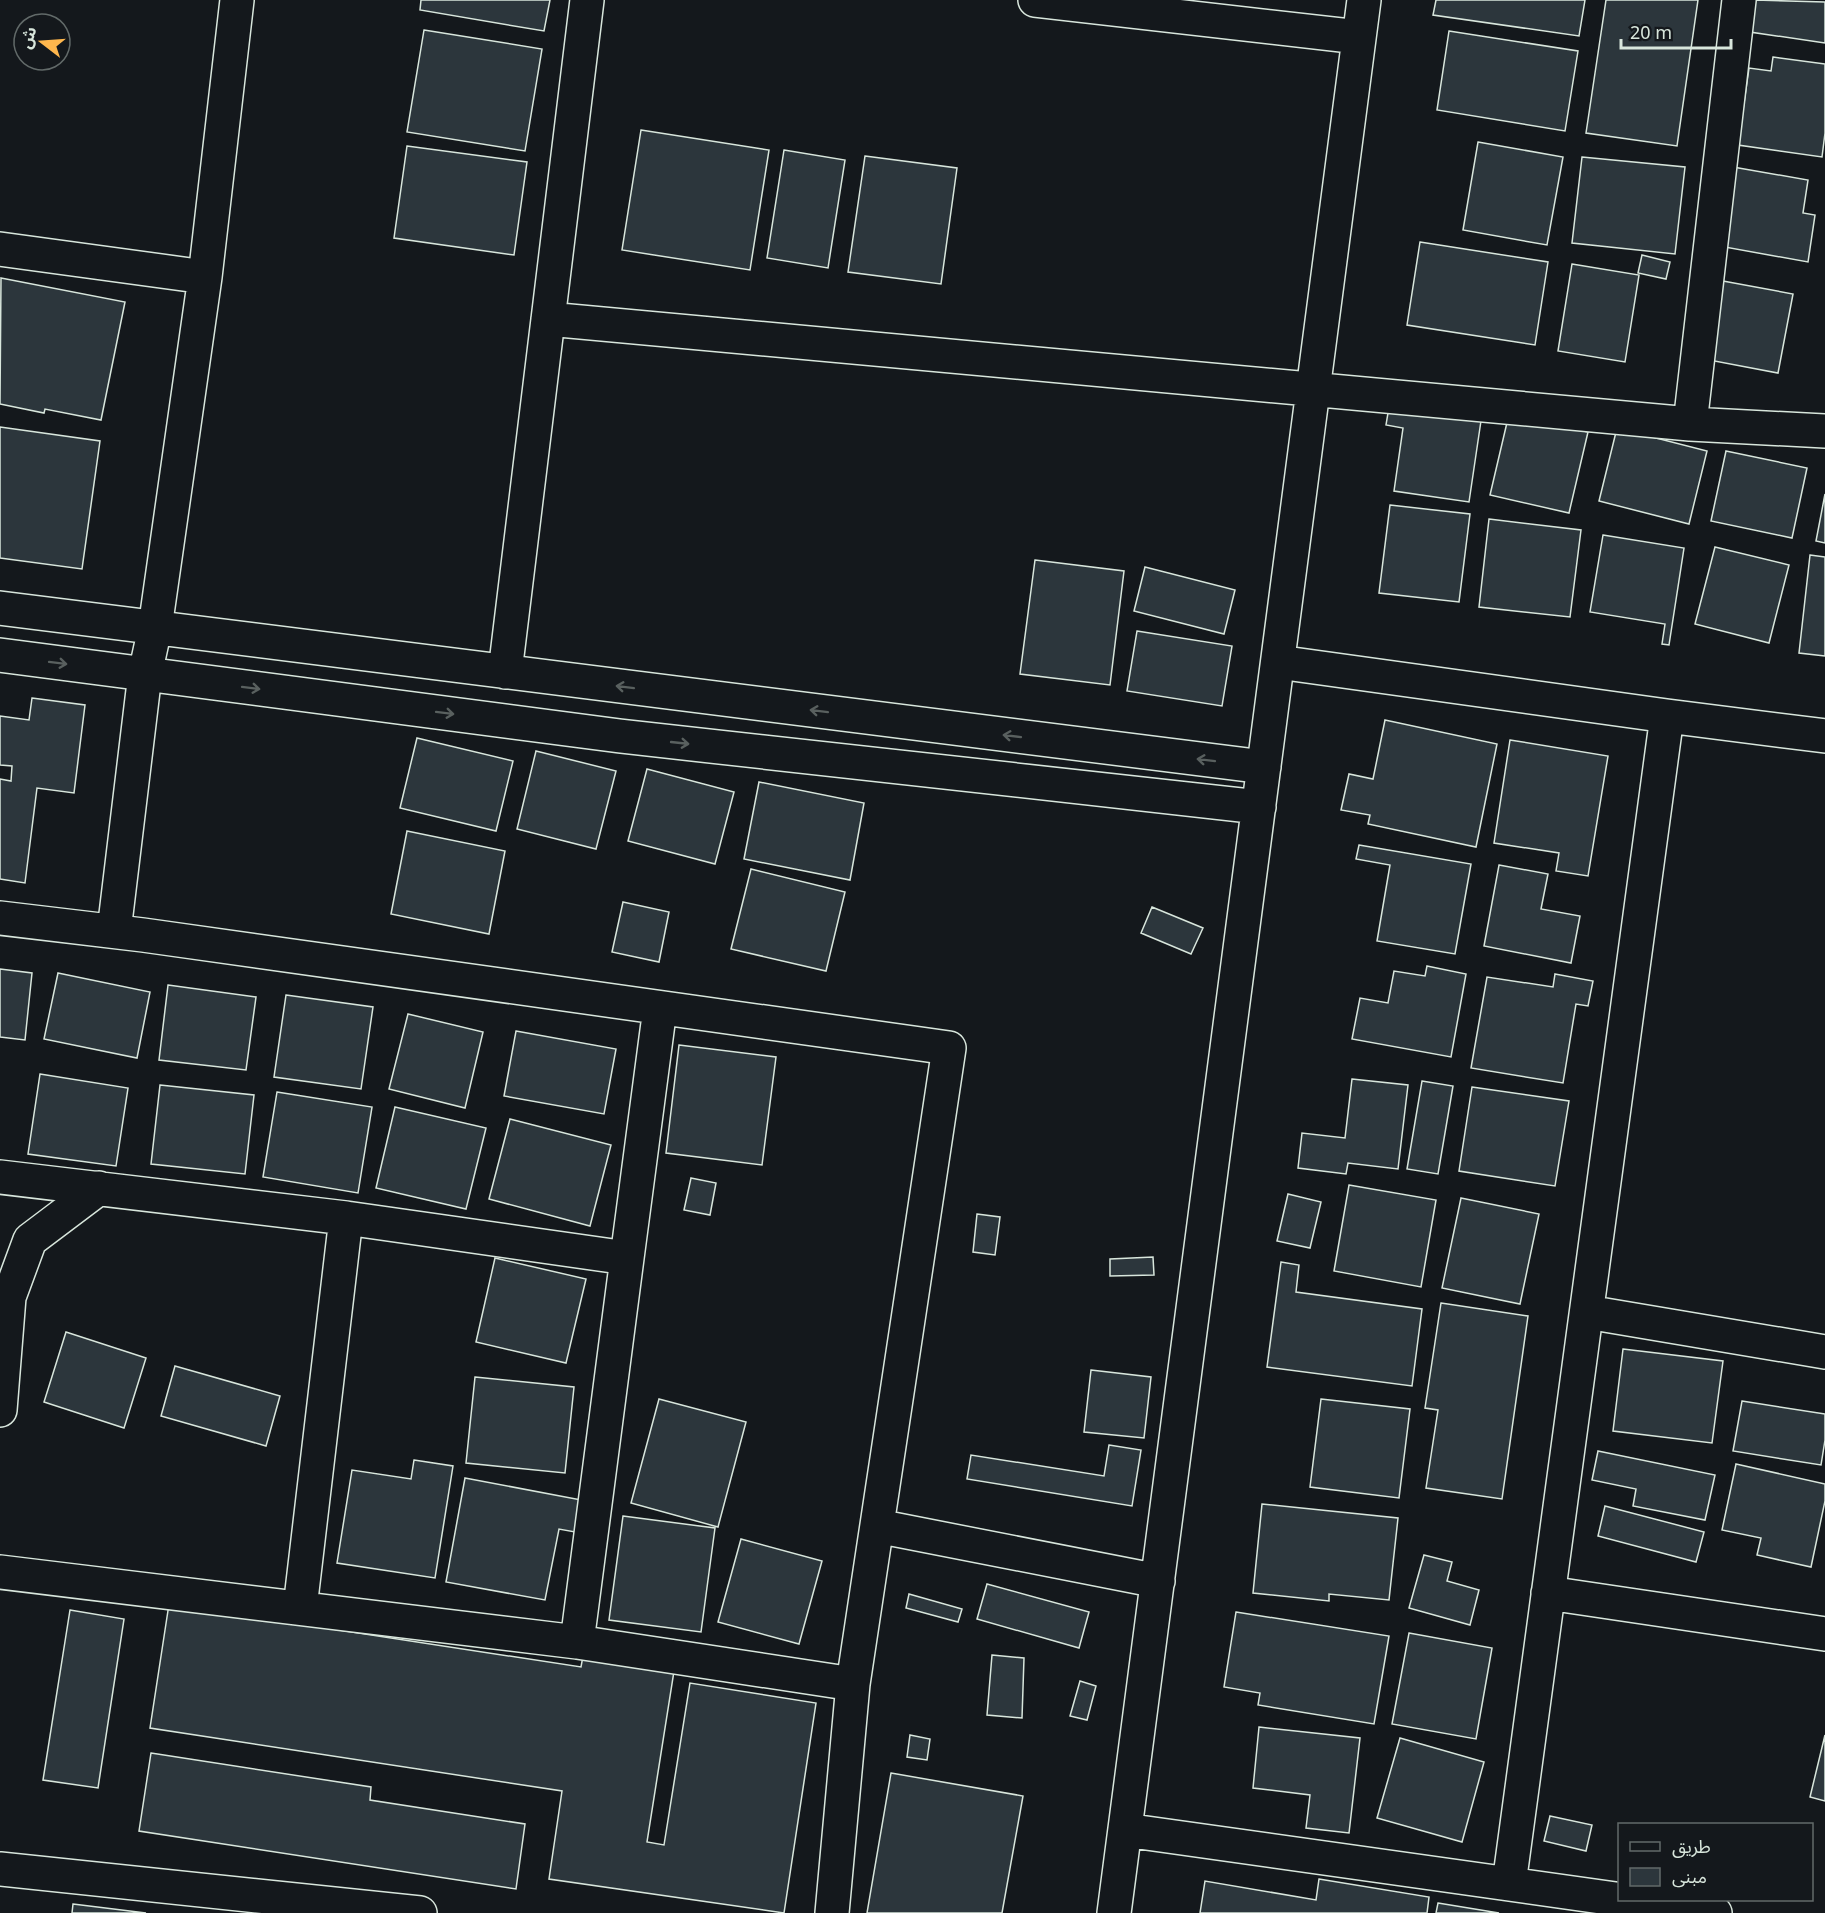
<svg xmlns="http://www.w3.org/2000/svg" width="1825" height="1913" font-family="'Noto Sans','Noto Sans Arabic',sans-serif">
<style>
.building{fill:#2c363c;stroke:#d8e6dc;stroke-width:1.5}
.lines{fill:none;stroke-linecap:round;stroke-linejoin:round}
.minor-casing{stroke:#d8e6dc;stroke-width:36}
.minor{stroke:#14181c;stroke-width:33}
.oneway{stroke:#59605f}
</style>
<rect width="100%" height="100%" fill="#14181c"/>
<!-- building -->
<path class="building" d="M421 0H550L544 31 420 10Z
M1436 0H1585L1579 36 1433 15Z
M1606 0H1698L1677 146 1586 133Z
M1755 0 1825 2V43L1750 32Z
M424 30 542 49 525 151 407 132Z
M1449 31 1578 51 1565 131 1437 110Z
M1773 57 1825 64V133L1822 157 1738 145 1749 68 1771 71Z
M641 130 769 150 750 270 622 250Z
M1478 142 1563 157 1547 245 1463 230Z
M407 146 527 162 514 255 394 238Z
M784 150 845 160 828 268 767 258Z
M865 156 957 168 941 284 848 272Z
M1582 157 1685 167 1675 254 1572 243Z
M1733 167 1808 180 1803 213 1815 215 1808 262 1719 246Z
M1420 242 1548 262 1535 345 1407 325Z
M1642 255 1670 262 1666 279 1638 273Z
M1572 264 1639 275 1625 362 1558 351Z
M1 278 125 302 101 420 45 409 44 413 0 404Z
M1723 281 1793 294 1778 373 1709 360Z
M1390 401 1482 414 1469 502 1394 491 1403 428 1386 425Z
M1509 414 1588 432 1569 513 1490 495Z
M0 427 100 441 82 569 0 558Z
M1617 428 1707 451 1689 524 1599 501Z
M1726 451 1807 468 1792 538 1711 521Z
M1825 494V543L1816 541Z
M1390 505 1470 514 1459 602 1379 593Z
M1489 519 1581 530 1570 617 1479 607Z
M1603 535 1684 548 1669 645 1662 644 1665 624 1590 612Z
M1715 547 1789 565 1769 643 1695 624Z
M1810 555 1825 557V656L1799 653Z
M1035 560 1124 571 1110 685 1020 674Z
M1145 567 1235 590 1224 634 1134 611Z
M1137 631 1232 646 1222 706 1127 691Z
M32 698 85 705 74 793 37 788 25 883 0 879V779L11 781 12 766 0 765V716L29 720Z
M1385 720 1497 744 1476 847 1368 824 1370 815 1341 810 1349 774 1373 779Z
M417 738 513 761 496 831 400 808Z
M1510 740 1608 756 1588 876 1556 871 1559 853 1494 843Z
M536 751 616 771 596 849 517 829Z
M647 769 734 792 715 864 628 841Z
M759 782 864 803 850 880 744 859Z
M407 831 505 851 489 934 391 914Z
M1359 845 1471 864 1455 954 1377 941 1390 865 1356 859Z
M1499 865 1548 874 1541 909 1580 916 1571 963 1484 946Z
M751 869 845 892 826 971 731 949Z
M623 902 669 912 659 962 612 952Z
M1152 907 1203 928 1191 954 1141 933Z
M1427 966 1466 974 1451 1057 1352 1039 1360 998 1388 1003 1394 971 1425 976Z
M0 969 32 973 25 1040 0 1037Z
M58 973 150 992 137 1058 44 1039Z
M1555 974 1593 981 1588 1006 1576 1004 1563 1083 1471 1068 1487 977 1553 987Z
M168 985 256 997 246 1070 159 1060Z
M286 995 373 1007 361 1089 274 1077Z
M408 1014 483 1032 465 1108 389 1089Z
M516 1031 616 1049 604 1114 504 1096Z
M679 1045 776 1057 762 1165 666 1153Z
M40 1074 128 1088 116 1166 28 1154Z
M1352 1079 1408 1085 1398 1169 1348 1163 1346 1174 1298 1168 1302 1133 1345 1138Z
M1422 1081 1453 1086 1438 1174 1407 1169Z
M160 1085 254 1095 245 1174 151 1164Z
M1472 1087 1569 1101 1555 1186 1459 1171Z
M277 1092 372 1107 358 1193 263 1177Z
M395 1107 486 1128 466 1209 376 1188Z
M510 1119 611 1145 590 1226 489 1199Z
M691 1178 716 1183 710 1215 684 1210Z
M1349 1185 1436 1200 1421 1287 1334 1271Z
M1288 1194 1321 1202 1310 1248 1277 1241Z
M1461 1198 1539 1214 1520 1304 1442 1288Z
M977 1214 1000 1217 995 1255 973 1252Z
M1153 1257 1154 1275 1110 1276V1259Z
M495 1258 586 1279 566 1363 476 1342Z
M1281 1262 1299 1265 1296 1292 1422 1309 1412 1386 1267 1367Z
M1441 1303 1528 1316 1502 1499 1426 1488 1438 1410 1425 1408Z
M66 1332 146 1358 124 1428 44 1402Z
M1623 1349 1723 1361 1712 1443 1613 1431Z
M175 1366 280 1396 266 1446 161 1416Z
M1091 1370 1151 1377 1144 1438 1084 1432Z
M475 1377 574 1387 565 1473 466 1463Z
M659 1399 746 1422 718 1527 631 1503Z
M1321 1399 1410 1409 1399 1498 1310 1487Z
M1742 1401 1825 1414V1440L1821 1465 1733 1451Z
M1109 1445 1141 1450 1132 1506 967 1479 971 1455 1104 1476Z
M1598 1451 1715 1475 1705 1520 1633 1506 1636 1489 1592 1480Z
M414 1460 453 1466 435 1578 337 1563 352 1470 411 1479Z
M1736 1464 1825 1484V1501L1811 1567 1757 1555 1761 1538 1722 1530Z
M465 1478 592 1502 586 1534 559 1529 545 1600 446 1582Z
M1262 1504 1398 1518 1389 1600 1329 1594V1601L1253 1593Z
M1605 1506 1704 1532 1696 1562 1598 1536Z
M623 1516 715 1528 701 1632 609 1620Z
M741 1539 822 1561 799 1644 718 1622Z
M1424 1555 1452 1562 1447 1581 1479 1590 1470 1625 1409 1608Z
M987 1584 1089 1612 1079 1648 977 1619Z
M909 1594 962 1609 958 1622 906 1608Z
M169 1604 581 1667 583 1656 674 1671 647 1842 664 1845 690 1683 816 1703 784 1913 549 1879 562 1791 150 1728Z
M70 1610 124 1619 98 1788 43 1780Z
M1236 1612 1389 1636 1374 1724 1258 1705 1260 1693 1224 1687Z
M1409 1633 1492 1648 1476 1739 1392 1724Z
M992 1655 1024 1658 1022 1718 987 1715Z
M1080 1681 1096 1686 1087 1720 1070 1716Z
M1259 1727 1360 1738 1349 1833 1306 1828 1310 1795 1253 1788Z
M910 1735 930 1739 927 1760 907 1757Z
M1825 1735V1801L1810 1797Z
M1400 1738 1484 1762 1462 1842 1377 1818Z
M151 1753 371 1787 370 1800 525 1824 516 1889 139 1831Z
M891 1773 1023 1796 1002 1913H867Z
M1550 1816 1592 1825 1586 1851 1544 1841Z
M1319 1879 1429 1897 1427 1913H1200L1205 1881 1316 1900Z
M1438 1903 1499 1913H1436Z
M73 1904 146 1913H72Z"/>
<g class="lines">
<defs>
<path id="minor" d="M1035 0 1359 37
M0 249 205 277 237 0
M548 319 1690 424 1825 431
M1690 424 1739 0
M0 608 1264 767
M0 655 620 736 1259 807
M1278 662 1667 716 1825 736
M505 672 587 0
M0 918 143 935 949 1048 853 1684 832 1913
M114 931 145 674 155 628 205 277
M0 1177 346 1218 300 1608
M346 1218 627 1258 577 1642
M627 1258 660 1008
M1587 1312 1825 1352
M0 1410 9 1297 30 1240 99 1188
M877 1526 1158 1581
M0 1572 577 1642 853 1684
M1548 1593 1825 1634
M1125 1830 1715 1913
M0 1869 420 1913
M1509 1884 1667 716
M1114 1913 1364 0"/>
</defs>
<!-- minor casing -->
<use href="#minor" class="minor-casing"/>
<!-- minor -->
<use href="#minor" class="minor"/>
</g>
<!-- one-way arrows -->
<defs><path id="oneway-shaft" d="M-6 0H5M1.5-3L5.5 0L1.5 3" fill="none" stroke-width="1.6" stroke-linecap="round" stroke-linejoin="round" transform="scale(1.5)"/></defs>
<g class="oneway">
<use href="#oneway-shaft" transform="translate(58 663) rotate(7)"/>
<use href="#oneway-shaft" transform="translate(625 687) rotate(-173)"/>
<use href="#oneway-shaft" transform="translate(251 688) rotate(7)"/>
<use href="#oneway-shaft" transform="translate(819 711) rotate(-173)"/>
<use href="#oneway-shaft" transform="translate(445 713) rotate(7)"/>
<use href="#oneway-shaft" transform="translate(1012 736) rotate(-173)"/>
<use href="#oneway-shaft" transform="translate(680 743) rotate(6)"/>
<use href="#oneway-shaft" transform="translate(1206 760) rotate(-173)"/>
</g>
<!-- legend -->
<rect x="1618" y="1823" width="195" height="78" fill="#14181c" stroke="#626a69" stroke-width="1.5"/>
<rect x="1630" y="1842" width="30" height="9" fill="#14181c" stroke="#626a69" stroke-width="1.5"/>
<text x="1672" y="1853" font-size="18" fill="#d8e6dc">طريق</text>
<rect x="1630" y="1868" width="30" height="18" fill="#2c363c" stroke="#626a69" stroke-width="1.5"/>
<text x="1672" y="1883" font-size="18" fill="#d8e6dc">مبنى</text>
<!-- north arrow -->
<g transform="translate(42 42) rotate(287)"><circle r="28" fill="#14181c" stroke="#626a69" stroke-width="1.5"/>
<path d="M0-4.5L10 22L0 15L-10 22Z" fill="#ffb74d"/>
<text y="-9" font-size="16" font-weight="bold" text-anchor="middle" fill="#d8e6dc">ش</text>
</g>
<!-- scale -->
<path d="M1621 39v9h110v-9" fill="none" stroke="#d8e6dc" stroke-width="3"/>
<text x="1630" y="39" font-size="18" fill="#d8e6dc" stroke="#14181c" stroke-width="4.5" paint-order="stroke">20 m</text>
</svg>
